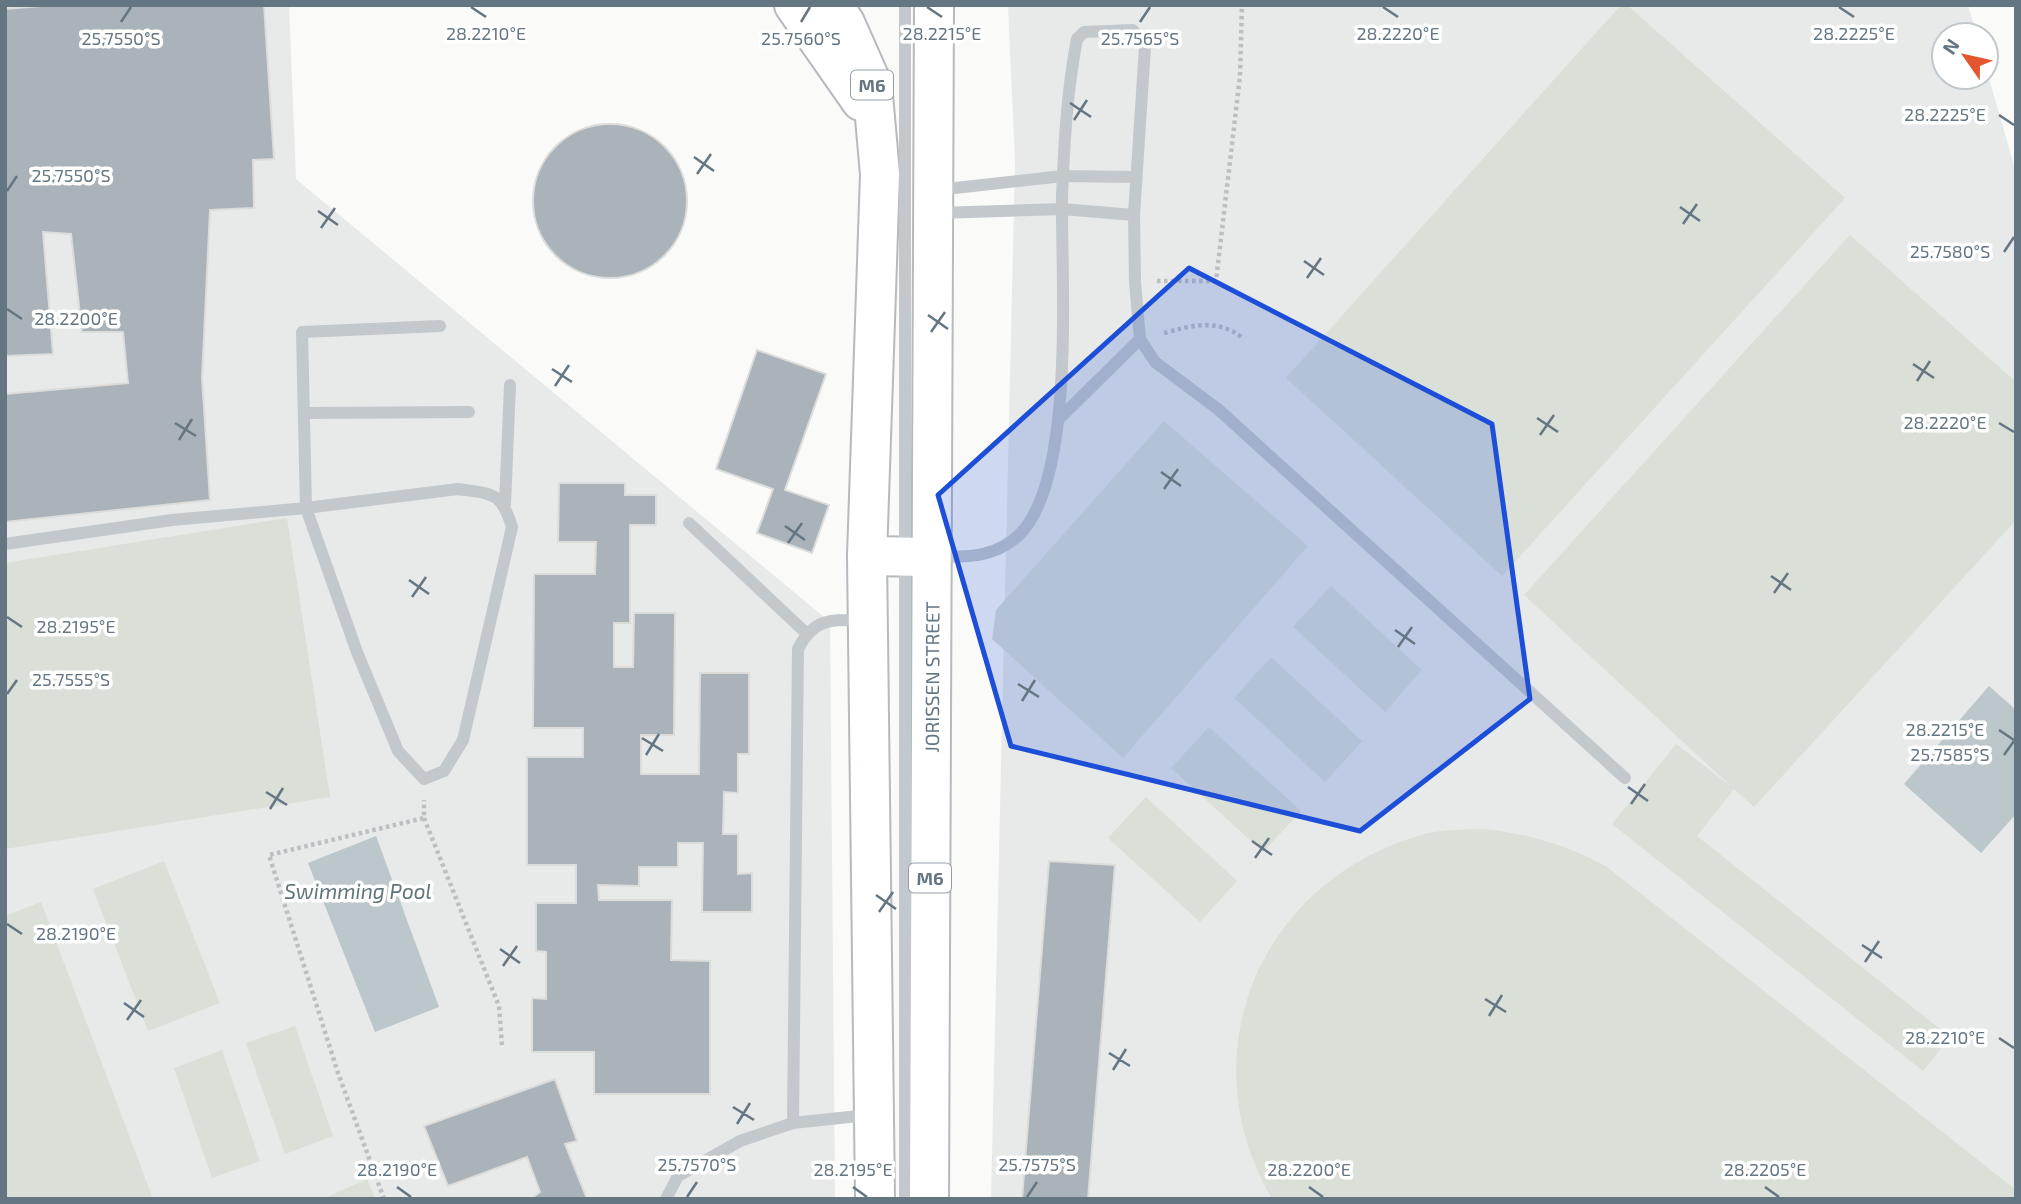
<svg xmlns="http://www.w3.org/2000/svg" width="2021" height="1204" font-family="'Exo 2',sans-serif">
<style>
.built{fill:#e8e9e9}
.green{fill:#dadfd7}
.water{fill:#bbc7cb}
.building{fill:#aab3b9;stroke:#dcdcda;stroke-width:2}
.lines{fill:none;stroke-linecap:round;stroke-linejoin:round}
.primary-casing{stroke:#b5babe;stroke-width:42}
.path{stroke:#bbbfc2;stroke-width:4.5;stroke-dasharray:3.5 3.5;stroke-linecap:butt}
.service{stroke:#c3c8cc;stroke-width:12}
.primary{stroke:#fff;stroke-width:38}
.marked{fill:#1d4ed8;fill-opacity:0.2;stroke:#1d4ed8;stroke-width:5;stroke-linejoin:round}
.ticks{fill:none;stroke:#657683;stroke-width:2.5}
.labels{text-anchor:middle;dominant-baseline:central;stroke-width:7;stroke-linejoin:round;paint-order:stroke}
.shield{fill:#fff;stroke:#939fa8;stroke-width:2}
.shield-label{font-size:18px;font-weight:bold;fill:#657683}
.street-label{font-size:19px;fill:#657683;stroke:#fff}
.water-label{font-size:21px;font-style:italic;fill:#60757c;stroke:#fff}
.ticks-label{font-size:18px;text-anchor:middle;fill:#657683;stroke:#fff;stroke-width:7;stroke-linejoin:round;paint-order:stroke}
</style>
<rect width="100%" height="100%" fill="#fafaf8"/>
<!-- built -->
<path class="built" d="M5 5H289L296 179 830 622 835 1199H5Z
M1008 5H1968L1977 35H1944V77H1986V68L2016 172V1199H991L1015 162Z"/>
<!-- green -->
<path class="green" d="M1621 5H1627L1845 198 1502 576 1286 378Z
M1850 235 2016 382V520L1754 807 1734 789 1697 836 1950 1037 1923 1071 1612 824 1676 744 1733 788 1524 595Z
M1164 421 1308 546 1123 758 992 639 996 610Z
M287 518 330 797 5 849V563Z
M1331 586 1422 670 1385 712 1293 627Z
M1271 657 1362 741 1325 782 1234 698Z
M1209 727 1301 811 1263 852 1171 768Z
M1146 797 1237 881 1200 922 1108 838Z
M1483 829C1529 834 1567 845 1607 867L2016 1190V1199H1272C1186 1052 1262 878 1425 834 1443 829 1464 830 1483 829Z
M164 861 220 1003 148 1031 93 889Z
M41 902 153 1199H5V916Z
M295 1026 333 1136 285 1154 246 1043Z
M222 1050 260 1161 212 1178 174 1068Z
M367 1179 375 1199H323Z"/>
<!-- water -->
<path class="water" d="M1989 686 2016 710V814L1981 853 1904 784Z
M376 836 439 1007 375 1032 308 863Z"/>
<!-- building -->
<path class="building" d="M52 5H264L274 159 253 160 254 208 210 210 202 378 210 500 5 522V394L128 383 123 332H82L71 234 43 232 53 354 5 356V9Z
M533 201a77 77 0 1 1 154 0a77 77 0 1 1-154 0Z
M757 350 826 374 785 490 829 505 812 553 757 533 773 489 716 469Z
M559 483H625V495H656V525H630V623H614V667H633L634 613H675L674 735H641V774H699L700 673H749V754H738V793L724 792 723 834H738V874L752 873V912H702L703 843H678V867H639V886L598 885 599 900H672L671 960 710 961V1094H594V1052H532V998L546 999V952L536 951V903H576V865H527V757H583V728H533L534 574H595L596 542H558Z
M1049 861 1115 865 1088 1199H1022Z
M555 1079 577 1141 565 1144 587 1199H531L540 1192 527 1157 448 1186 424 1126Z"/>
<g class="lines">
<defs>
<g id="primary">
<path d="M794 5 861 101"/>
<path d="M833 5 845 23 872 84 880 174 867 556 875 1199"/>
<path d="M867 556 931 557"/>
<path id="s1" d="M929 1199 934 5"/>
</g>
</defs>
<!-- primary casing -->
<use href="#primary" class="primary-casing"/>
<!-- path -->
<path class="path" d="M1157 281H1216L1240 76 1242 5
M1164 333C1194 325 1218 318 1244 339
M424 818 499 1006 502 1045
M384 1199 338 1073 269 855 424 818V800"/>
<!-- service -->
<path class="service" d="M905 5V1199
M937 190 1063 176 1136 177
M937 213 1062 209 1134 215
M304 413 469 412
M1060 418 1140 339
M458 489C492 494 501 491 512 527L463 740 444 771 424 779 398 751 357 652 306 508Z
M505 504 510 385
M689 523 806 633
M5 544 172 520 306 508 302 332 440 326
M936 557C967 557 996 558 1020 534 1076 477 1061 278 1062 197 1064 146 1067 90 1077 39L1084 32 1133 30 1145 47 1134 215 1135 282 1140 339 1155 362 1219 410 1625 778
M793 1123 868 1115
M666 1199 678 1176 740 1141 793 1123 798 649C814 617 832 620 864 620"/>
<!-- primary -->
<use href="#primary" class="primary"/>
</g>
<!-- marked area -->
<path class="marked" d="M1189 268 1492 424 1530 699 1360 831 1011 746 938 495Z"/>
<!-- ticks -->
<path class="ticks" d="M471 7 486 17M927 7 942 17M1383 7 1398 17M1839 7 1854 17M121 22 131 7M801 22 810 7M1140 22 1150 7M1070 103 1091 117M1999 115 2014 125M1074 120 1087 100M694 157 714 171M697 174 711 154M7 191 17 176M1680 207 1700 221M318 211 338 225M1683 224 1697 204M321 228 335 208M2004 252 2014 237M1304 261 1324 275M1307 278 1321 258M7 309 22 319M928 315 948 329M931 332 945 312M1913 364 1934 378M552 369 572 382M1917 381 1930 361M555 386 569 365M1537 418 1558 432M175 423 196 436M1999 423 2014 432M1540 435 1554 415M179 440 192 419M1161 472 1181 486M1164 489 1178 469M785 526 805 540M788 543 802 523M1771 576 1791 590M409 580 429 594M1774 593 1788 573M412 597 426 577M7 617 22 627M1395 630 1415 644M1398 647 1412 627M1018 684 1039 697M7 694 17 680M1022 701 1035 680M1999 730 2014 740M642 738 663 751M646 755 659 734M2004 755 2014 741M1628 787 1648 801M266 792 287 805M1631 804 1645 784M270 809 283 788M1252 841 1272 855M1255 858 1269 838M876 895 896 909M879 912 893 892M7 924 22 934M1862 945 1882 958M500 949 520 963M1865 962 1879 941M503 966 517 946M1485 999 1506 1012M124 1003 144 1017M1489 1016 1502 995M127 1020 141 1000M1999 1038 2014 1048M1109 1053 1130 1066M1113 1070 1126 1049M733 1107 754 1120M737 1124 750 1103M397 1187 411 1197M853 1187 867 1197M1309 1187 1323 1197M1765 1187 1779 1197M687 1197 697 1182M1027 1197 1037 1182"/>
<g class="labels">
<!-- shield labels -->
<g class="shield">
<rect x="851" y="70.5" width="42" height="29" rx="5"/>
<rect x="909" y="863.5" width="42" height="29" rx="5"/>
</g>
<g class="shield-label">
<text x="872" y="85">M6</text>
<text x="930" y="878">M6</text>
</g>
<!-- street labels -->
<g class="street-label">
<text stroke="none"><textPath href="#s1" startOffset="522">JORISSEN STREET</textPath></text>
</g>
<!-- water labels -->
<g class="water-label">
<text x="358" y="890">Swimming Pool</text>
</g>
</g>
<g class="ticks-label">
<text x="486" y="40">28.2210°E</text>
<text x="942" y="40">28.2215°E</text>
<text x="1398" y="40">28.2220°E</text>
<text x="1854" y="40">28.2225°E</text>
<text x="121" y="45">25.7550°S</text>
<text x="801" y="45">25.7560°S</text>
<text x="1140" y="45">25.7565°S</text>
<text x="1945" y="121">28.2225°E</text>
<text x="71" y="182">25.7550°S</text>
<text x="1950" y="258">25.7580°S</text>
<text x="76" y="325">28.2200°E</text>
<text x="1945" y="429">28.2220°E</text>
<text x="76" y="633">28.2195°E</text>
<text x="71" y="686">25.7555°S</text>
<text x="1945" y="736">28.2215°E</text>
<text x="1950" y="761">25.7585°S</text>
<text x="76" y="940">28.2190°E</text>
<text x="1945" y="1044">28.2210°E</text>
<text x="697" y="1171">25.7570°S</text>
<text x="1037" y="1171">25.7575°S</text>
<text x="397" y="1176">28.2190°E</text>
<text x="853" y="1176">28.2195°E</text>
<text x="1309" y="1176">28.2200°E</text>
<text x="1765" y="1176">28.2205°E</text>
</g>
<!-- border -->
<rect width="2021" height="1204" fill="none" stroke="#657683" stroke-width="14"/>
<!-- north arrow -->
<g transform="translate(1965 56) rotate(304)"><circle r="33" fill="#ffffff" stroke="#c1c8cd" stroke-width="2"/>
<path d="M0-5L12 26L0 18L-12 26Z" fill="#e4572e"/>
<text y="-10" font-size="19" font-weight="bold" text-anchor="middle" fill="#657683">N</text>
</g>
</svg>
